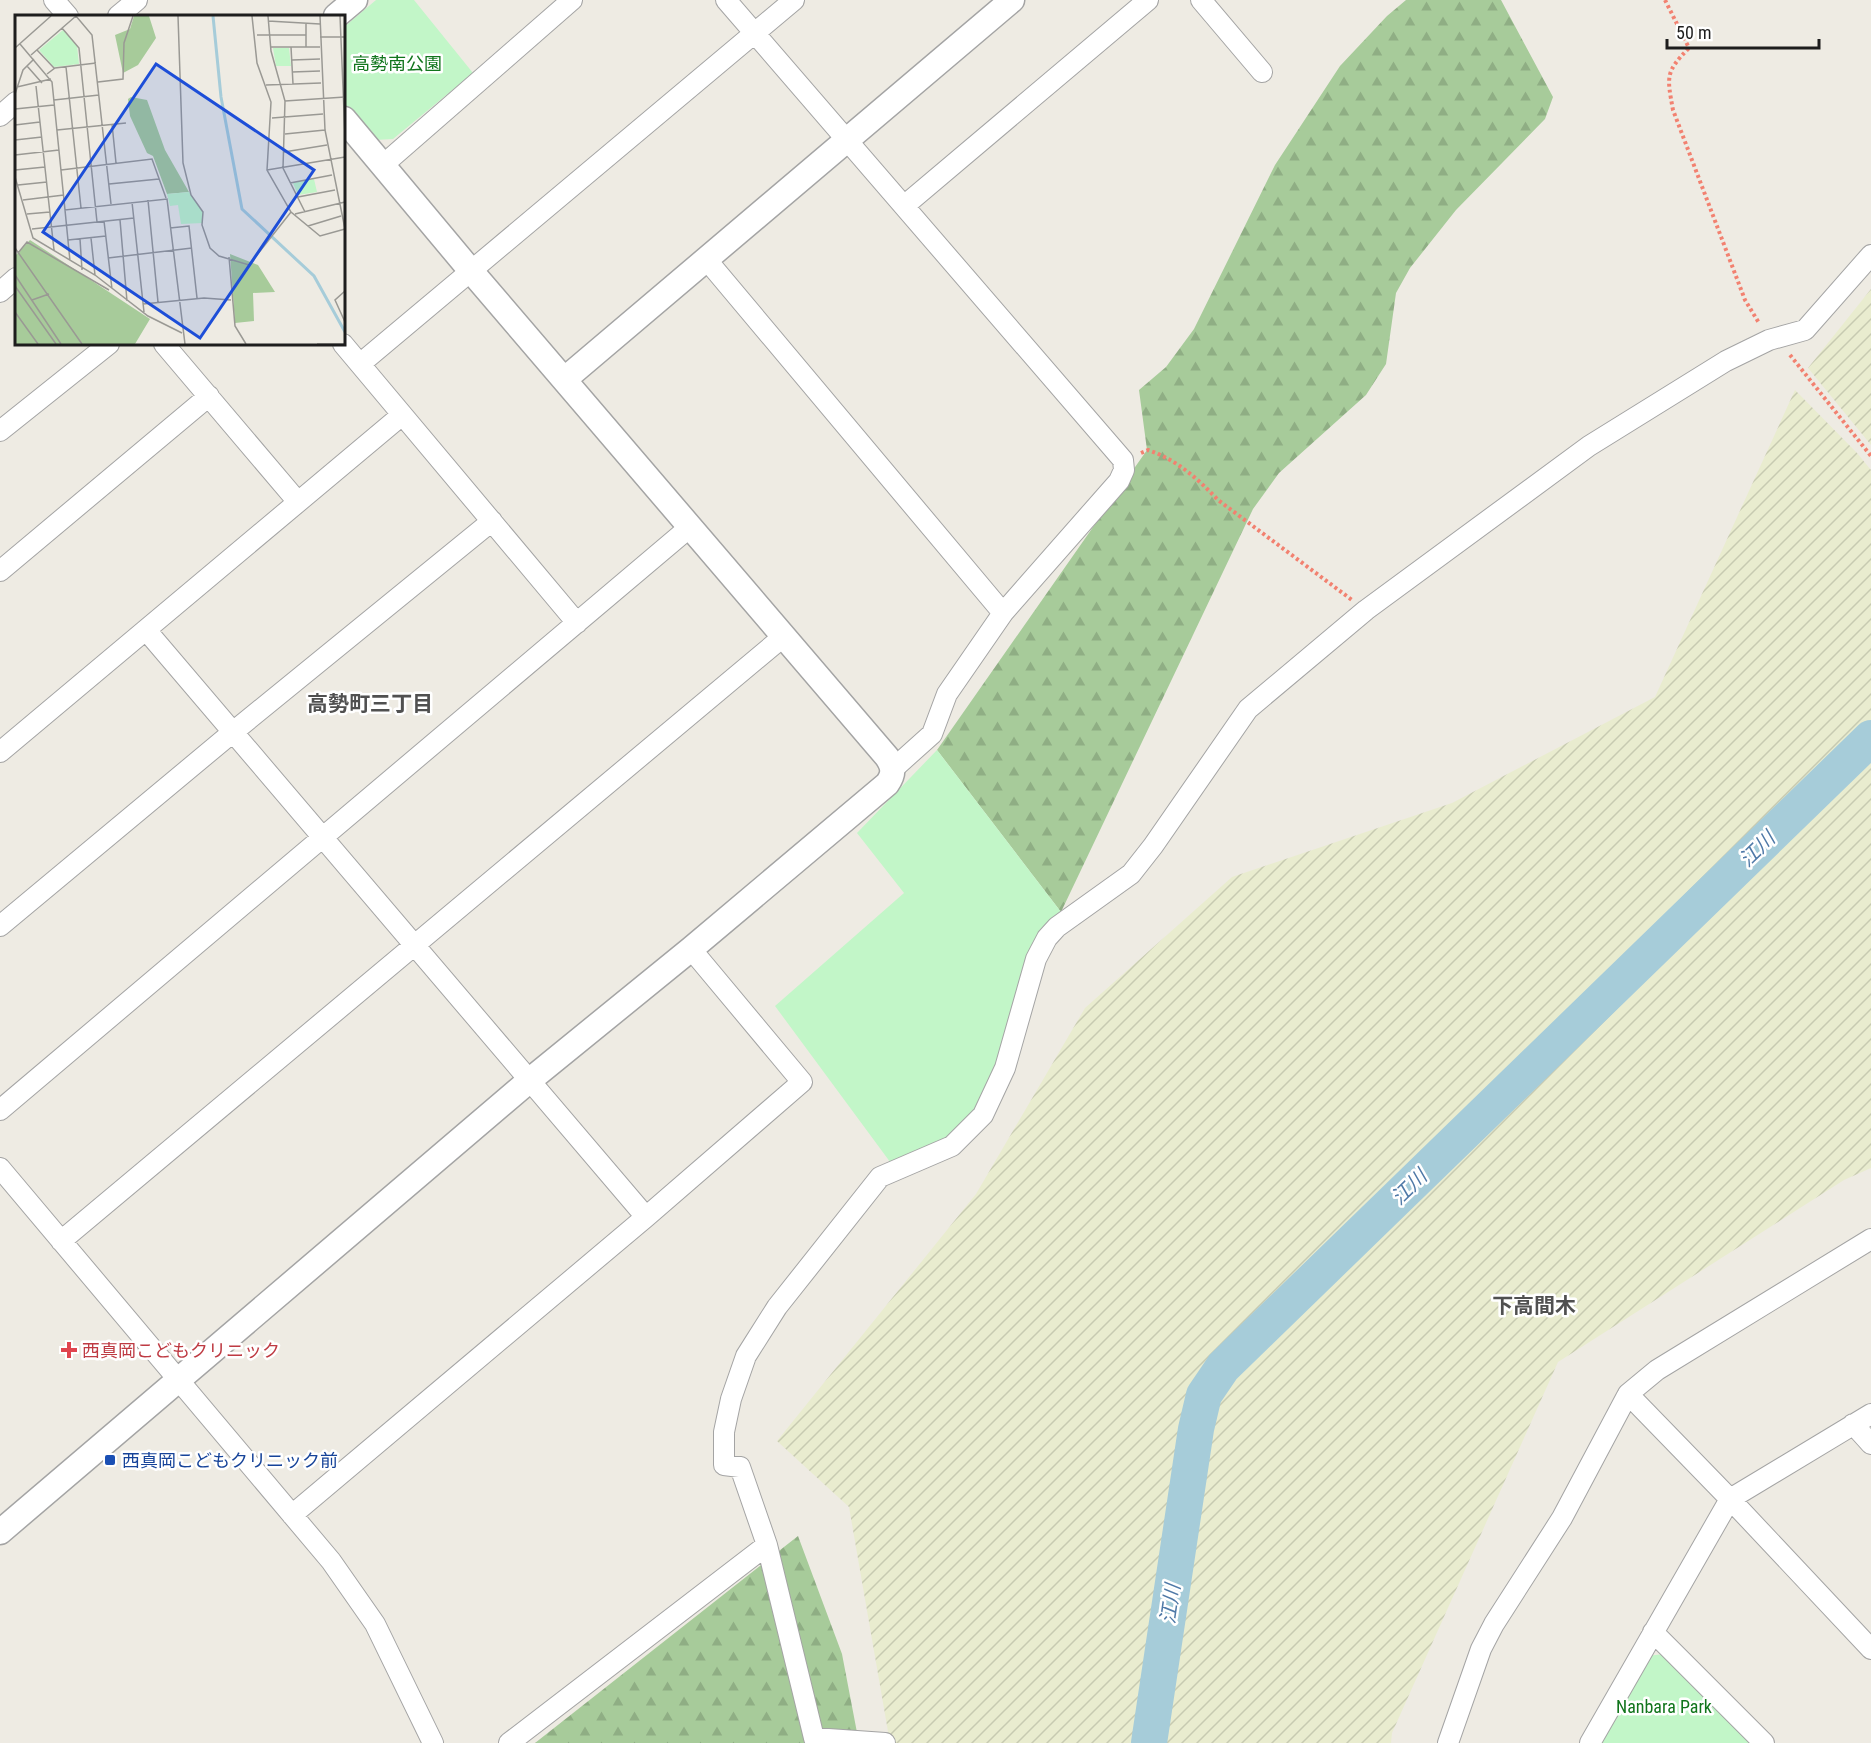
<svg xmlns="http://www.w3.org/2000/svg" width="1871" height="1743" font-family="'Roboto Condensed','Noto Sans JP',sans-serif">
<style>
.farmland{fill:url(#farmland-furrows)}
.forest{fill:url(#forest-firs)}
.park{fill:#c2f6c8}
.lines{fill:none;stroke-linecap:round;stroke-linejoin:round}
.river{stroke:#a6ccd9;stroke-width:36}
.minor-casing{stroke:#a4a4a4;stroke-width:22}
.tertiary-casing{stroke:#a4a4a4;stroke-width:27}
.path{stroke:#f28170;stroke-width:4;stroke-dasharray:3 3;stroke-linecap:butt}
.minor{stroke:#fff;stroke-width:20}
.tertiary{stroke:#fff;stroke-width:24}
.health-dot{fill:#e0444e;stroke:#fff;stroke-width:2}
.transit-dot{fill:#1a4fb4;stroke:#fff;stroke-width:2}
.labels{text-anchor:middle;dominant-baseline:central;stroke-width:5;stroke-linejoin:round;paint-order:stroke}
.park-label{font-size:18px;fill:#11751c;stroke:#fff}
.health-label{font-size:18px;fill:#be3a42;stroke:#fff;text-anchor:start}
.transit-label{font-size:18px;fill:#164399;stroke:#fff;text-anchor:start}
.water-label{font-size:20px;font-style:italic;fill:#4f79a7;stroke:#fff}
.quarter-label{font-size:21px;font-weight:bold;fill:#505050;stroke:#fff}
.inset-river{fill:none;stroke:#a6ccd9;stroke-width:3}
.inset-road{fill:none;stroke:#9a9994;stroke-width:1.5}
.view{fill:#1d4ed8;fill-opacity:0.15;stroke:#1d4ed8;stroke-width:3}
.inset-edge{fill:none;stroke:#1d1d1d;stroke-width:3}
</style>
<defs>
<pattern id="farmland-furrows" width="10" height="10" patternUnits="userSpaceOnUse" patternTransform="scale(1.5)"><rect width="10" height="10" fill="#e9eccf"/><path d="M-1 1l2-2M0 10L10 0M9 11l2-2" fill="none" stroke="#c7cab1"/></pattern>
<pattern id="forest-firs" width="22" height="20" patternUnits="userSpaceOnUse" patternTransform="scale(1.5)"><rect width="22" height="20" fill="#a7cb9a"/><path d="M5 1l3.5 6h-7zM16 11l3.5 6h-7z" fill="#8fae84"/></pattern>
</defs>
<rect width="100%" height="100%" fill="#eeebe3"/>
<!-- farmland -->
<path class="farmland" d="M1871 289V445L1808 368Z
M1795 390 1857 453 1871 470V1168L1844 1180 1558 1362 1392 1733 1391 1743H890L849 1507 777 1441 976 1194 1085 1008 1232 877 1452 803 1655 697Z"/>
<!-- forest -->
<path class="forest" d="M1406 0H1501L1553 97 1545 119 1456 210 1410 268 1396 293 1386 364 1366 395 1279 473 1253 509 1061 912 937 750 1147 450 1139 390 1166 367 1194 329 1275 165 1340 66 1387 16Z
M798 1536 842 1654 859 1743H535Z"/>
<!-- park -->
<path class="park" d="M376 0H414L473 73 393 139 375 140 344 104V27Z
M937 750 1061 912 983 1115 896 1170 775 1006 904 893 857 833Z
M1664 1654 1753 1743H1599L1647 1656Z"/>
<g class="lines">
<!-- river -->
<path class="river" d="M1149 1743 1196 1429 1204 1395 1223 1367 1871 738"/>
<defs>
<path id="minor" d="M54 0 68 16
M726 0 1123 460 1124 470 1119 481 1003 613 947 694 932 734 893 769
M1201 0 1262 72
M118 16 137 0
M0 116 16 102
M383 165 572 0
M904 206 1148 0
M706 259 1003 613
M0 292 16 278
M164 344 298 502
M343 344 577 623
M360 364 794 0
M0 431 109 344
M0 571 209 396
M146 630 646 1217
M0 752 402 415
M0 926 233 732 492 521
M0 1110 690 527
M0 1168 331 1561 375 1624 433 1743
M61 1241 784 636
M1628 1394 1730 1499 1871 1649
M1853 1424 1871 1444
M292 1515 646 1217 802 1082 691 949
M1653 1632 1764 1743
M509 1743 767 1545
M885 1743 814 1738 767 1545 740 1467 724 1465V1432L731 1399 746 1356 777 1307 880 1177 952 1146 983 1115 1005 1068 1036 959 1047 938 1057 927 1131 874 1153 846 1248 709 1366 610 1589 446 1726 361 1769 340 1805 330 1871 255
M1448 1743 1481 1649 1494 1624 1562 1518 1628 1394 1657 1370 1871 1239
M1590 1743 1730 1499 1871 1414"/>
<path id="tertiary" d="M336 16 355 0
M565 379 1012 0
M0 1532 530 1080 691 949 887 784C894 774 894 768 887 757L471 271 344 119"/>
</defs>
<!-- minor casing -->
<use href="#minor" class="minor-casing"/>
<!-- tertiary casing -->
<use href="#tertiary" class="tertiary-casing"/>
<!-- path -->
<path class="path" d="M1665 0 1689 48C1665 72 1667 77 1673 110L1745 300 1759 323
M1790 355 1871 456
M1141 453 1148 450C1177 460 1197 478 1218 500L1352 600"/>
<!-- minor -->
<use href="#minor" class="minor"/>
<!-- tertiary -->
<use href="#tertiary" class="tertiary"/>
</g>
<!-- markers -->
<path class="health-dot" d="M66 1341h6v6h6v6h-6v6h-6v-6h-6v-6h6z"/>
<rect class="transit-dot" x="104" y="1454" width="12" height="12" rx="3"/>
<g class="labels">
<!-- park labels -->
<g class="park-label">
<text x="397" y="63">高勢南公園</text>
<text x="1664" y="1706">Nanbara Park</text>
</g>
<!-- health labels -->
<g class="health-label">
<text x="82" y="1350">西真岡こどもクリニック</text>
</g>
<!-- transit labels -->
<g class="transit-label">
<text x="122" y="1460">西真岡こどもクリニック前</text>
</g>
<!-- water labels -->
<g class="water-label">
<text transform="translate(1757 849) rotate(-44)">江川</text>
<text transform="translate(1409 1187) rotate(-44)">江川</text>
<text transform="translate(1170 1604) rotate(-82)">江川</text>
</g>
<!-- quarter labels -->
<g class="quarter-label">
<text x="370" y="704">高勢町三丁目</text>
<text x="1534" y="1306">下高間木</text>
</g>
</g>
<!-- overview -->
<g transform="translate(15 15)">
<rect width="330" height="330" fill="#eeebe3"/>
<path d="M119 1H134L141 23 123 50 108 58 100 20 115 14ZM116 82 132 85 150 135 174 177 152 179 138 141 132 138 115 101 113 84ZM15 225 135 304 120 329H0V241ZM215 239 243 250 260 277 238 278 239 306 220 308Z" fill="#a7cb9a"/>
<path d="M48 15 62 31 64 49 39 52 24 35ZM258 33H274L276 51H261ZM299 164 302 177 283 180 278 168ZM174 177 188 197V208L166 209 163 190 155 191 152 179Z" fill="#c2f6c8"/>
<path class="inset-river" d="M198 1 206 82 227 194 299 261 330 317"/>
<path class="inset-road" d="M163 1 168 148 176 180 188 197 187 210 195 233 204 241 234 250 276 197M237 1 242 48 256 87 252 155 276 197 305 221 330 214M253 1 256 36 270 86 268 153 290 197M305 1 310 115 330 214M325 1 330 121M253 6 305 9M47 13 64 33 82 207M242 20H291M305 22H330M5 29 37 67 50 195 152 184 170 329M256 32H305M276 32 278 69M291 32V8M0 33 36 1M22 35 39 53M16 40 61 1 77 20 96 189M277 45 305 44M12 51 27 68M51 52 66 193M277 57 305 56M32 59 40 53 81 48M83 67 108 64 109 28 118 1M251 70 306 68M21 71 39 235M2 72 36 64M0 79 8 55 19 44M39 85 84 80M270 86 330 82M0 94 39 90M257 103 308 99M97 109 101 148M0 110 25 107M42 115 111 108M270 119 310 115M0 125 27 122M269 137 312 130M0 140 44 135M0 155 30 152M46 155 137 144 151 183M252 155 330 142M0 162 18 223 80 260 133 301 167 318M275 168 317 160M94 169 144 164M3 170 32 167M283 182 320 175M8 185 49 180M133 185 143 287M117 187 129 297M50 195 55 246M12 199 35 197M280 199 330 187M105 205 112 286M89 206 97 274M293 211 326 201M155 213 174 211 182 283M17 214 119 203M76 223 80 260M65 224 67 255M53 225 91 221M0 233 67 329M3 238 12 227 94 275M214 242 220 311 231 329M93 243 177 233M0 260 46 329M0 271 41 329M330 276 320 285 330 307M17 285 34 279M128 289 189 283 216 285M0 297 23 329M302 329H330"/>
<path class="view" d="M141 49 299 155 185 323 28 217Z"/>
<rect width="330" height="330" class="inset-edge"/>
</g>
<!-- scale -->
<path d="M1667 39v9h152v-9" fill="none" stroke="#1d1d1d" stroke-width="3"/>
<text x="1676" y="39" font-size="18" fill="#1d1d1d" stroke="#ffffff" stroke-width="4.5" paint-order="stroke">50 m</text>
</svg>
